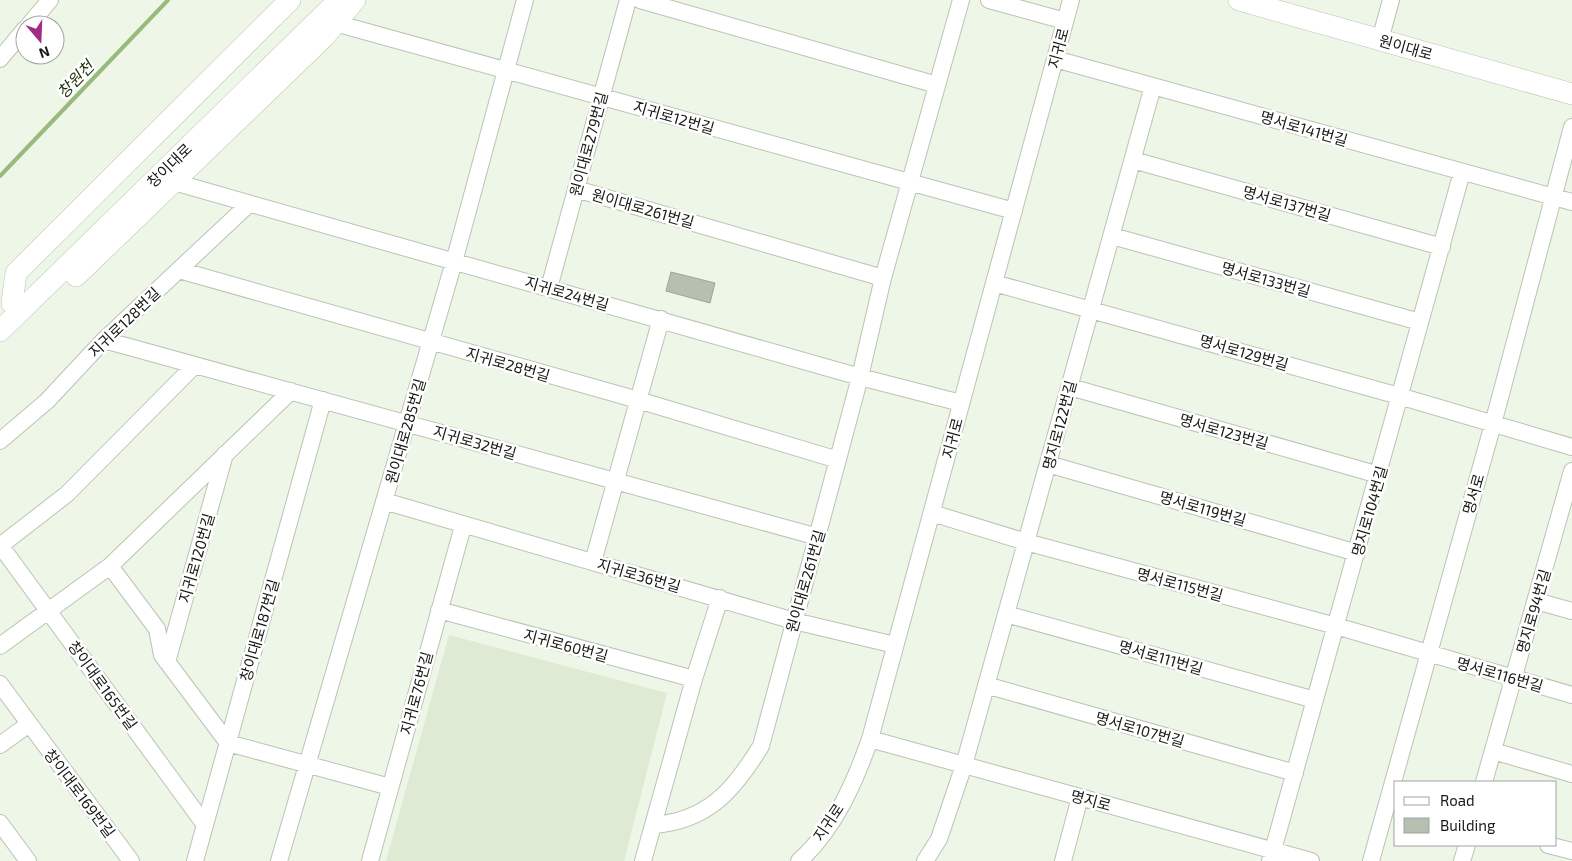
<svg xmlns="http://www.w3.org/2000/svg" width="1572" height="861" font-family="'Exo 2','Noto Sans KR',sans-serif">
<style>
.built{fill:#deead4}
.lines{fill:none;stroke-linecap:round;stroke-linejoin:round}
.stream{stroke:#99b97d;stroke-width:4}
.building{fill:#b7bfb0;stroke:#9da596}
.minor-casing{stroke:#bbc3b5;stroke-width:18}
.major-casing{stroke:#bbc3b5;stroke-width:22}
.minor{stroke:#fff;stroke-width:16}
.major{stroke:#fff;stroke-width:21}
.labels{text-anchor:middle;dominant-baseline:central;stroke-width:5;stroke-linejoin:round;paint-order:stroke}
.street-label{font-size:15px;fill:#151813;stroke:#fff}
.water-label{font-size:16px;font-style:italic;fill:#1d3105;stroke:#fff}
</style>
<rect width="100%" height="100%" fill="#edf6e7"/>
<!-- built -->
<path class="built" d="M449 635 667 693 624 861H386Z"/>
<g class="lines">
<!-- stream -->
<path class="stream" d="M0 176 168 0"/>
</g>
<!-- building -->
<path class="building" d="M671 272 715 283 710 303 666 291Z"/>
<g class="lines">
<defs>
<path id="minor" d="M640 0 937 85
M989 0 1065 21
M335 23 1014 211
M29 25 50 0
M1380 40 1391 0
M0 59 25 29
M1055 59 1572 202
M1133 160 1442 247
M174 182 860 377 961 403
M576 189 883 278
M1112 236 1420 322
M179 270 638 400 838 460
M994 283 1399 396 1572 447
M549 288 628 0
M104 340 818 537
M1070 387 1379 475
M0 441 47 401 104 340 249 204
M1048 464 1357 553
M384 501 794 621 895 645
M932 513 1026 542 1336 626 1572 695
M0 545 205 825
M0 546 67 494 195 365
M593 562 661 319
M110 566 157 629 162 655 228 743 390 787
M1536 601 1572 611
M439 610 694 679
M1006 614 1315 700
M0 646 110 566 291 391
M167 662 225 454
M0 684 131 861
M986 685 1295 773
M870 739 1311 861
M0 745 29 724
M1493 751 1572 774
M1484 782 1572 471
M0 823 28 861
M653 825C708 821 734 790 761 746L860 377 883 278 961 0
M1548 845 1572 851
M195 861 323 400
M279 861 454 262 525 0
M370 861 463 526
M643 861 694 679 720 598
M799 861C834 830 855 782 870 739L1071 0
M925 861 939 839 964 765 1153 86
M1063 861 1080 797
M1270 861 1462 172
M1371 861 1493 424 1572 127
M1462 861 1467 845"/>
<path id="major" d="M1239 0 1572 94
M76 276 324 37 355 0
M12 303 16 273 290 0
M0 331 339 0"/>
</defs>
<!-- minor casing -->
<use href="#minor" class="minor-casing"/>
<!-- major casing -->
<use href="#major" class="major-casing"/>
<!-- minor -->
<use href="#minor" class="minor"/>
<!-- major -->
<use href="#major" class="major"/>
</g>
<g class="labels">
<!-- street labels -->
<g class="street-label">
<text transform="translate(1406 47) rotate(16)">원이대로</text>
<text transform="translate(1058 48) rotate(-75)">지귀로</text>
<text transform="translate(674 117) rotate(16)">지귀로12번길</text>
<text transform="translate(1304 128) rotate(16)">명서로141번길</text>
<text transform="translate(588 144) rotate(-75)">원이대로279번길</text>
<text transform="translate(169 165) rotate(-44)">창이대로</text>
<text transform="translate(1287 203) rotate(16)">명서로137번길</text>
<text transform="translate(643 208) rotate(16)">원이대로261번길</text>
<text transform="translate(1266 279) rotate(16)">명서로133번길</text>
<text transform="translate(567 293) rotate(16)">지귀로24번길</text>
<text transform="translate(124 322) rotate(-44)">지귀로128번길</text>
<text transform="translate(1244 352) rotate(16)">명서로129번길</text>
<text transform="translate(508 364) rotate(16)">지귀로28번길</text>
<text transform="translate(1059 425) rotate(-75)">명지로122번길</text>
<text transform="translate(405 431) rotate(-74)">원이대로285번길</text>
<text transform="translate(1224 431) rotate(16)">명서로123번길</text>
<text transform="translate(952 438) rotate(-75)">지귀로</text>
<text transform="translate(475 442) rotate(16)">지귀로32번길</text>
<text transform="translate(1473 494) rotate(-74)">명서로</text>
<text transform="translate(1203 508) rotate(16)">명서로119번길</text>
<text transform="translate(1369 511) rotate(-74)">명지로104번길</text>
<text transform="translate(196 558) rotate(-74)">지귀로120번길</text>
<text transform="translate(639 575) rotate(16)">지귀로36번길</text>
<text transform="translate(805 581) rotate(-74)">원이대로261번길</text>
<text transform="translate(1180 584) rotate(15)">명서로115번길</text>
<text transform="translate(1533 611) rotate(-74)">명지로94번길</text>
<text transform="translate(259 630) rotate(-74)">창이대로187번길</text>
<text transform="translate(566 645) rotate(15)">지귀로60번길</text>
<text transform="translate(1161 657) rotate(16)">명서로111번길</text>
<text transform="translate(1500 674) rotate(16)">명서로116번길</text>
<text transform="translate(103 685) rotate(54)">창이대로165번길</text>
<text transform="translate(416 693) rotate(-75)">지귀로76번길</text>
<text transform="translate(1140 729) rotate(16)">명서로107번길</text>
<text transform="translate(80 793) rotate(53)">창이대로169번길</text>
<text transform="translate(1091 800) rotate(15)">명지로</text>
<text transform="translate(828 822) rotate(-56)">지귀로</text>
</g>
<!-- water labels -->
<g class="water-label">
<text transform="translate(75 79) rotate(-46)">창원천</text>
</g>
</g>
<!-- legend -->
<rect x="1394" y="781" width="162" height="65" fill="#ffffff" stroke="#a1a3a1"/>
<rect x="1404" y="797" width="25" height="8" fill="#ffffff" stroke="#a1a3a1"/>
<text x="1440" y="806" font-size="15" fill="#151813">Road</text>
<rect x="1404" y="818" width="25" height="15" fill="#b7bfb0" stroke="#a1a3a1"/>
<text x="1440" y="831" font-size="15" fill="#151813">Building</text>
<!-- north arrow -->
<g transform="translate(40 40) rotate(161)"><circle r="24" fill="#ffffff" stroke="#a1a3a1"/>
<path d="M0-4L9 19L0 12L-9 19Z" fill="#a32c83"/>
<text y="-8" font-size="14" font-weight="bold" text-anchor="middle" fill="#151813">N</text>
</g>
</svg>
